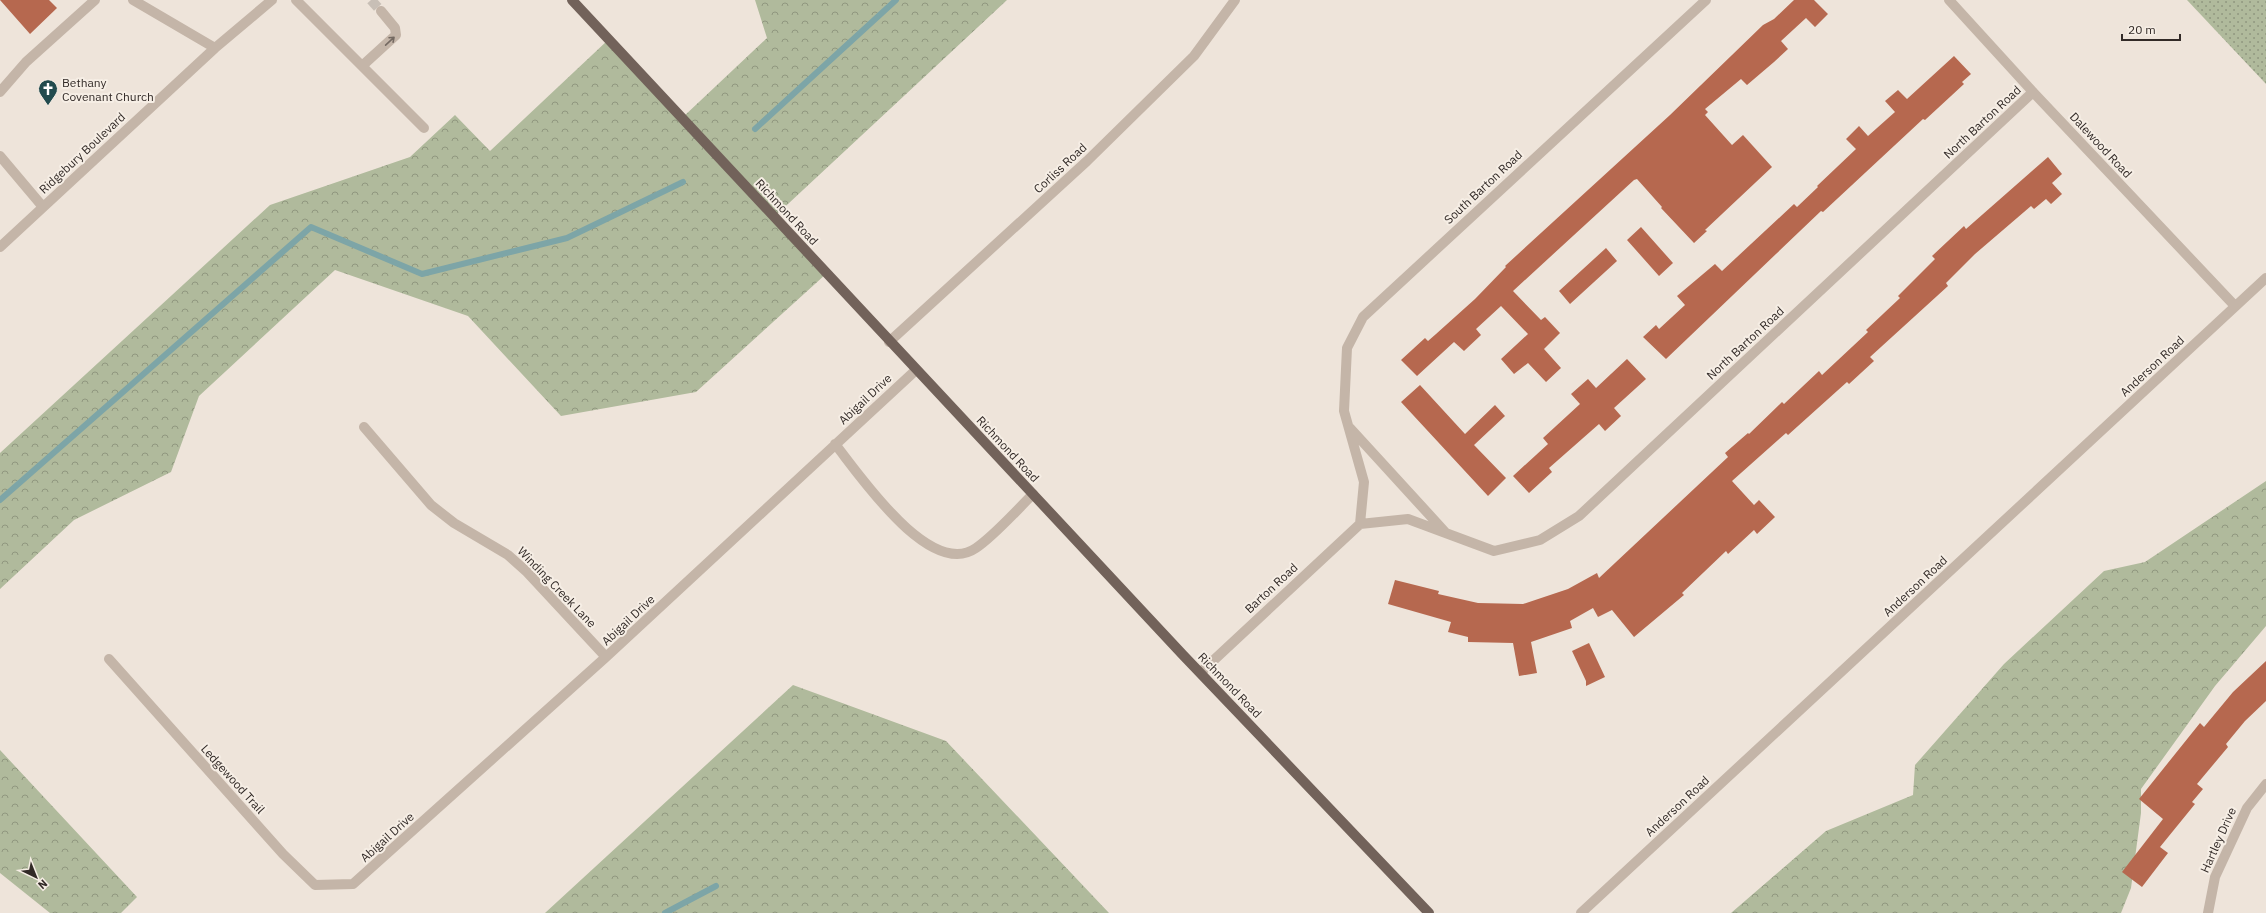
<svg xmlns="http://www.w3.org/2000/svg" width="2266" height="913" font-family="'IBM Plex Sans',sans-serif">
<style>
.grass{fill:url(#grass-dots)}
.forest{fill:url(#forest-crowns)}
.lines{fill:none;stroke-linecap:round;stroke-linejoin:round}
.stream{stroke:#7da5a7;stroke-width:6}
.building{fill:#b6684f}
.minor-tunnel{stroke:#c8bfb6;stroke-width:10;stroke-dasharray:10 5;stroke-linecap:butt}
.minor{stroke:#c4b5a8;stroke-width:10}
.major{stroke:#72625a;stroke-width:10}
.oneway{stroke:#746961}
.labels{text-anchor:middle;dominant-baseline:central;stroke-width:4;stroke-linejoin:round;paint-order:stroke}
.poi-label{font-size:12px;fill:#322a27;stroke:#f6eee5;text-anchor:start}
.street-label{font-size:12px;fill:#322a27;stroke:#f6eee5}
</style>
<defs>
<pattern id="grass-dots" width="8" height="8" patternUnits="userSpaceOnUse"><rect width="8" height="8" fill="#b0ba9c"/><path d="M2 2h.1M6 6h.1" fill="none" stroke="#90977f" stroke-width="1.8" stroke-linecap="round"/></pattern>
<pattern id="forest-crowns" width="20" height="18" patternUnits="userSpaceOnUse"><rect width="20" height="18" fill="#b0ba9c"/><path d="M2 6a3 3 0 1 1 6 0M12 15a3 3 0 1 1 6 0" fill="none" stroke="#90977f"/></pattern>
</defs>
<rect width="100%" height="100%" fill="#eee4da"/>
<!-- grass -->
<path class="grass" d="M2187 0H2266V84Z"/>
<!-- forest -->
<path class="forest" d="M755 0H1007L774 217 826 274 696 392 561 416 468 316 335 270 199 396 171 472 74 520 0 589V453L270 205 410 157 455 115 490 151 608 40 682 118 767 38Z
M2266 481V626L2215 686 2141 789V813L2131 888 2121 913H1731L1826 831 1913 795 1915 765 2004 664 2104 571 2145 562Z
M793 685 946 741 1109 913H545Z
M0 750 137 897 121 913H50L0 873Z"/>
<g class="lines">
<!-- stream -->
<path class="stream" d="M755 129 896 0
M0 500 311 227 422 274 567 238 683 182
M665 913 716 886"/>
</g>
<!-- building -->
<path class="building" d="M0 0H49L57 8 30 34Z
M1794 0H1814L1828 14 1815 27 1806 18 1781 41 1788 49 1774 62 1747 85 1741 79 1705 109 1708 112 1705 115 1732 145 1743 135 1772 167 1705 230 1707 231 1694 243 1661 208 1662 207 1637 179 1634 180 1513 291 1541 320 1545 317 1560 333 1544 349 1561 368 1546 382 1528 363 1514 374 1501 359 1528 334 1501 306 1476 329 1481 335 1464 351 1454 342 1417 376 1401 360 1425 338 1428 341 1436 334 1475 299 1506 267 1505 266 1670 115 1763 25 1774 19Z
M1954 56 1971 74 1962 82 1964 84 1925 120 1923 119 1823 212 1821 211 1666 359 1643 337 1656 325 1659 329 1685 305 1677 296 1715 264 1722 271 1794 204 1797 207 1818 187 1817 186 1856 149 1846 139 1859 126 1868 136 1895 112 1885 101 1898 90 1907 99Z
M2048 157 2062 174 2052 183 2062 194 2051 204 2046 199 2034 209 2031 206 1975 254 1946 283 1948 286 1870 357 1874 361 1849 384 1847 382 1788 435 1786 433 1732 481 1754 505 1759 500 1775 517 1757 534 1754 530 1728 554 1726 551 1682 593 1684 595 1634 637 1612 610 1598 617 1593 608 1570 621 1572 628 1531 642 1537 673 1519 676 1513 643 1468 642V637L1448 632 1451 622 1388 604 1395 580 1439 591 1438 594 1478 603 1523 604 1568 589 1597 573 1599 578 1728 457 1725 453 1748 433 1749 434 1782 402 1784 404 1819 371 1822 375 1868 332 1866 330 1900 298 1898 296 1935 259 1932 256 1964 226 1966 229Z
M1641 227 1673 263 1659 276 1627 240Z
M1606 248 1617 261 1570 304 1559 291Z
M1627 359 1646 379 1614 408 1621 416 1605 431 1599 424 1549 468 1552 472 1529 493 1513 476 1548 444 1543 438 1580 404 1571 394 1588 379 1596 388Z
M1420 385 1465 434 1495 405 1505 416 1474 445 1506 478 1488 496 1401 402Z
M1589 643 1605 677 1586 686V681L1572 651Z
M2266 661V701L2245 721 2226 744 2228 747 2197 784 2203 789 2192 802 2195 804 2160 847 2168 853 2142 887 2122 872 2163 819 2139 799 2200 723 2204 727 2233 692Z"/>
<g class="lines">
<!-- minor-tunnel -->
<path class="minor-tunnel" d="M371 0 381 11"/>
<!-- minor -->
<path class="minor" d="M133 0 215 48
M296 0 424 128
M1949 0 2033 92 2235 306
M362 66 396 35 395 28 381 11
M0 92 26 62 95 0
M0 156 43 207
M0 247 215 48 272 0
M889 342 1087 161 1194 56 1235 0
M364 427 431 505 454 523 508 555 527 572 606 657
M1350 428 1446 533
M835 444C859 474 930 580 976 548 994 536 1017 510 1033 494
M1360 524 1408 519 1494 551 1540 540 1579 516 2033 92
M1360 524 1364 482 1344 411 1347 348 1363 317 1706 0
M109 659 283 854 315 885 353 884 606 657 916 370
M1201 672 1360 524
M1581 913 2266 278
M2208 913 2215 877 2247 808 2266 784"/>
<!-- major -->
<path class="major" d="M572 0 1183 655 1429 913"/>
</g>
<!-- one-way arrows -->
<defs><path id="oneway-shaft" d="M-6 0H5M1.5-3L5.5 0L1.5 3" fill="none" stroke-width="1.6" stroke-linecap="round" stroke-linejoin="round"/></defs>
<use class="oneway" href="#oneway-shaft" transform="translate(390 41) rotate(-43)"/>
<!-- icons -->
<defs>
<symbol id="church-pin" viewBox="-11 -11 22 30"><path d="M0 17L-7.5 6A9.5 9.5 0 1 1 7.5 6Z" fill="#224b4e" stroke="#f6eee5"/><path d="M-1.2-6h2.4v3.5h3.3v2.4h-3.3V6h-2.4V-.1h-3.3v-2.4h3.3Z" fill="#fff"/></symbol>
</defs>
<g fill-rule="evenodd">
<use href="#church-pin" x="37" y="78" width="22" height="30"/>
</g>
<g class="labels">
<!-- poi labels -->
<g class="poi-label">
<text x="62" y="82">Bethany<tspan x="62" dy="14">Covenant Church</tspan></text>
</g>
<!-- street labels -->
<g class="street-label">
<text transform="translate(1982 122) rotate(-43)">North Barton Road</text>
<text transform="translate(2101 145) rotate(47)">Dalewood Road</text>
<text transform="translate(82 153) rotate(-43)">Ridgebury Boulevard</text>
<text transform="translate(1060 168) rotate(-43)">Corliss Road</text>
<text transform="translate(1483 187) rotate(-43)">South Barton Road</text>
<text transform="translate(787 212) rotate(47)">Richmond Road</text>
<text transform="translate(1745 343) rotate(-43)">North Barton Road</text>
<text transform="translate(2152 366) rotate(-43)">Anderson Road</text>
<text transform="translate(865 399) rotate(-43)">Abigail Drive</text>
<text transform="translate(1008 449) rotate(47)">Richmond Road</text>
<text transform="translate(1915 586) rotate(-43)">Anderson Road</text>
<text transform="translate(557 587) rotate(46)">Winding Creek Lane</text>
<text transform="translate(1271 588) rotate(-43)">Barton Road</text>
<text transform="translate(628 620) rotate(-43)">Abigail Drive</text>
<text transform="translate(1230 685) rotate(46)">Richmond Road</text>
<text transform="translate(233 779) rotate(48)">Ledgewood Trail</text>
<text transform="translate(1677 806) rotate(-43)">Anderson Road</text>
<text transform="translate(387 837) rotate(-42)">Abigail Drive</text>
<text transform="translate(2218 840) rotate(-66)">Hartley Drive</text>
</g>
</g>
<!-- north arrow -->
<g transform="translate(36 877) rotate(137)" stroke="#f6eee5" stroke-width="3" paint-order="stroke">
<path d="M0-3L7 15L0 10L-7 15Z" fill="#322a27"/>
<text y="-6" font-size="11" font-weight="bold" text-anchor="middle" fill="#322a27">N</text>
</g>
<!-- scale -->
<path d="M2122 34v6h58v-6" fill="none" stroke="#322a27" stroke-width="2"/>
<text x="2128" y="34" font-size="12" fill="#322a27" stroke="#f6eee5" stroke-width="3" paint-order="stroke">20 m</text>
</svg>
